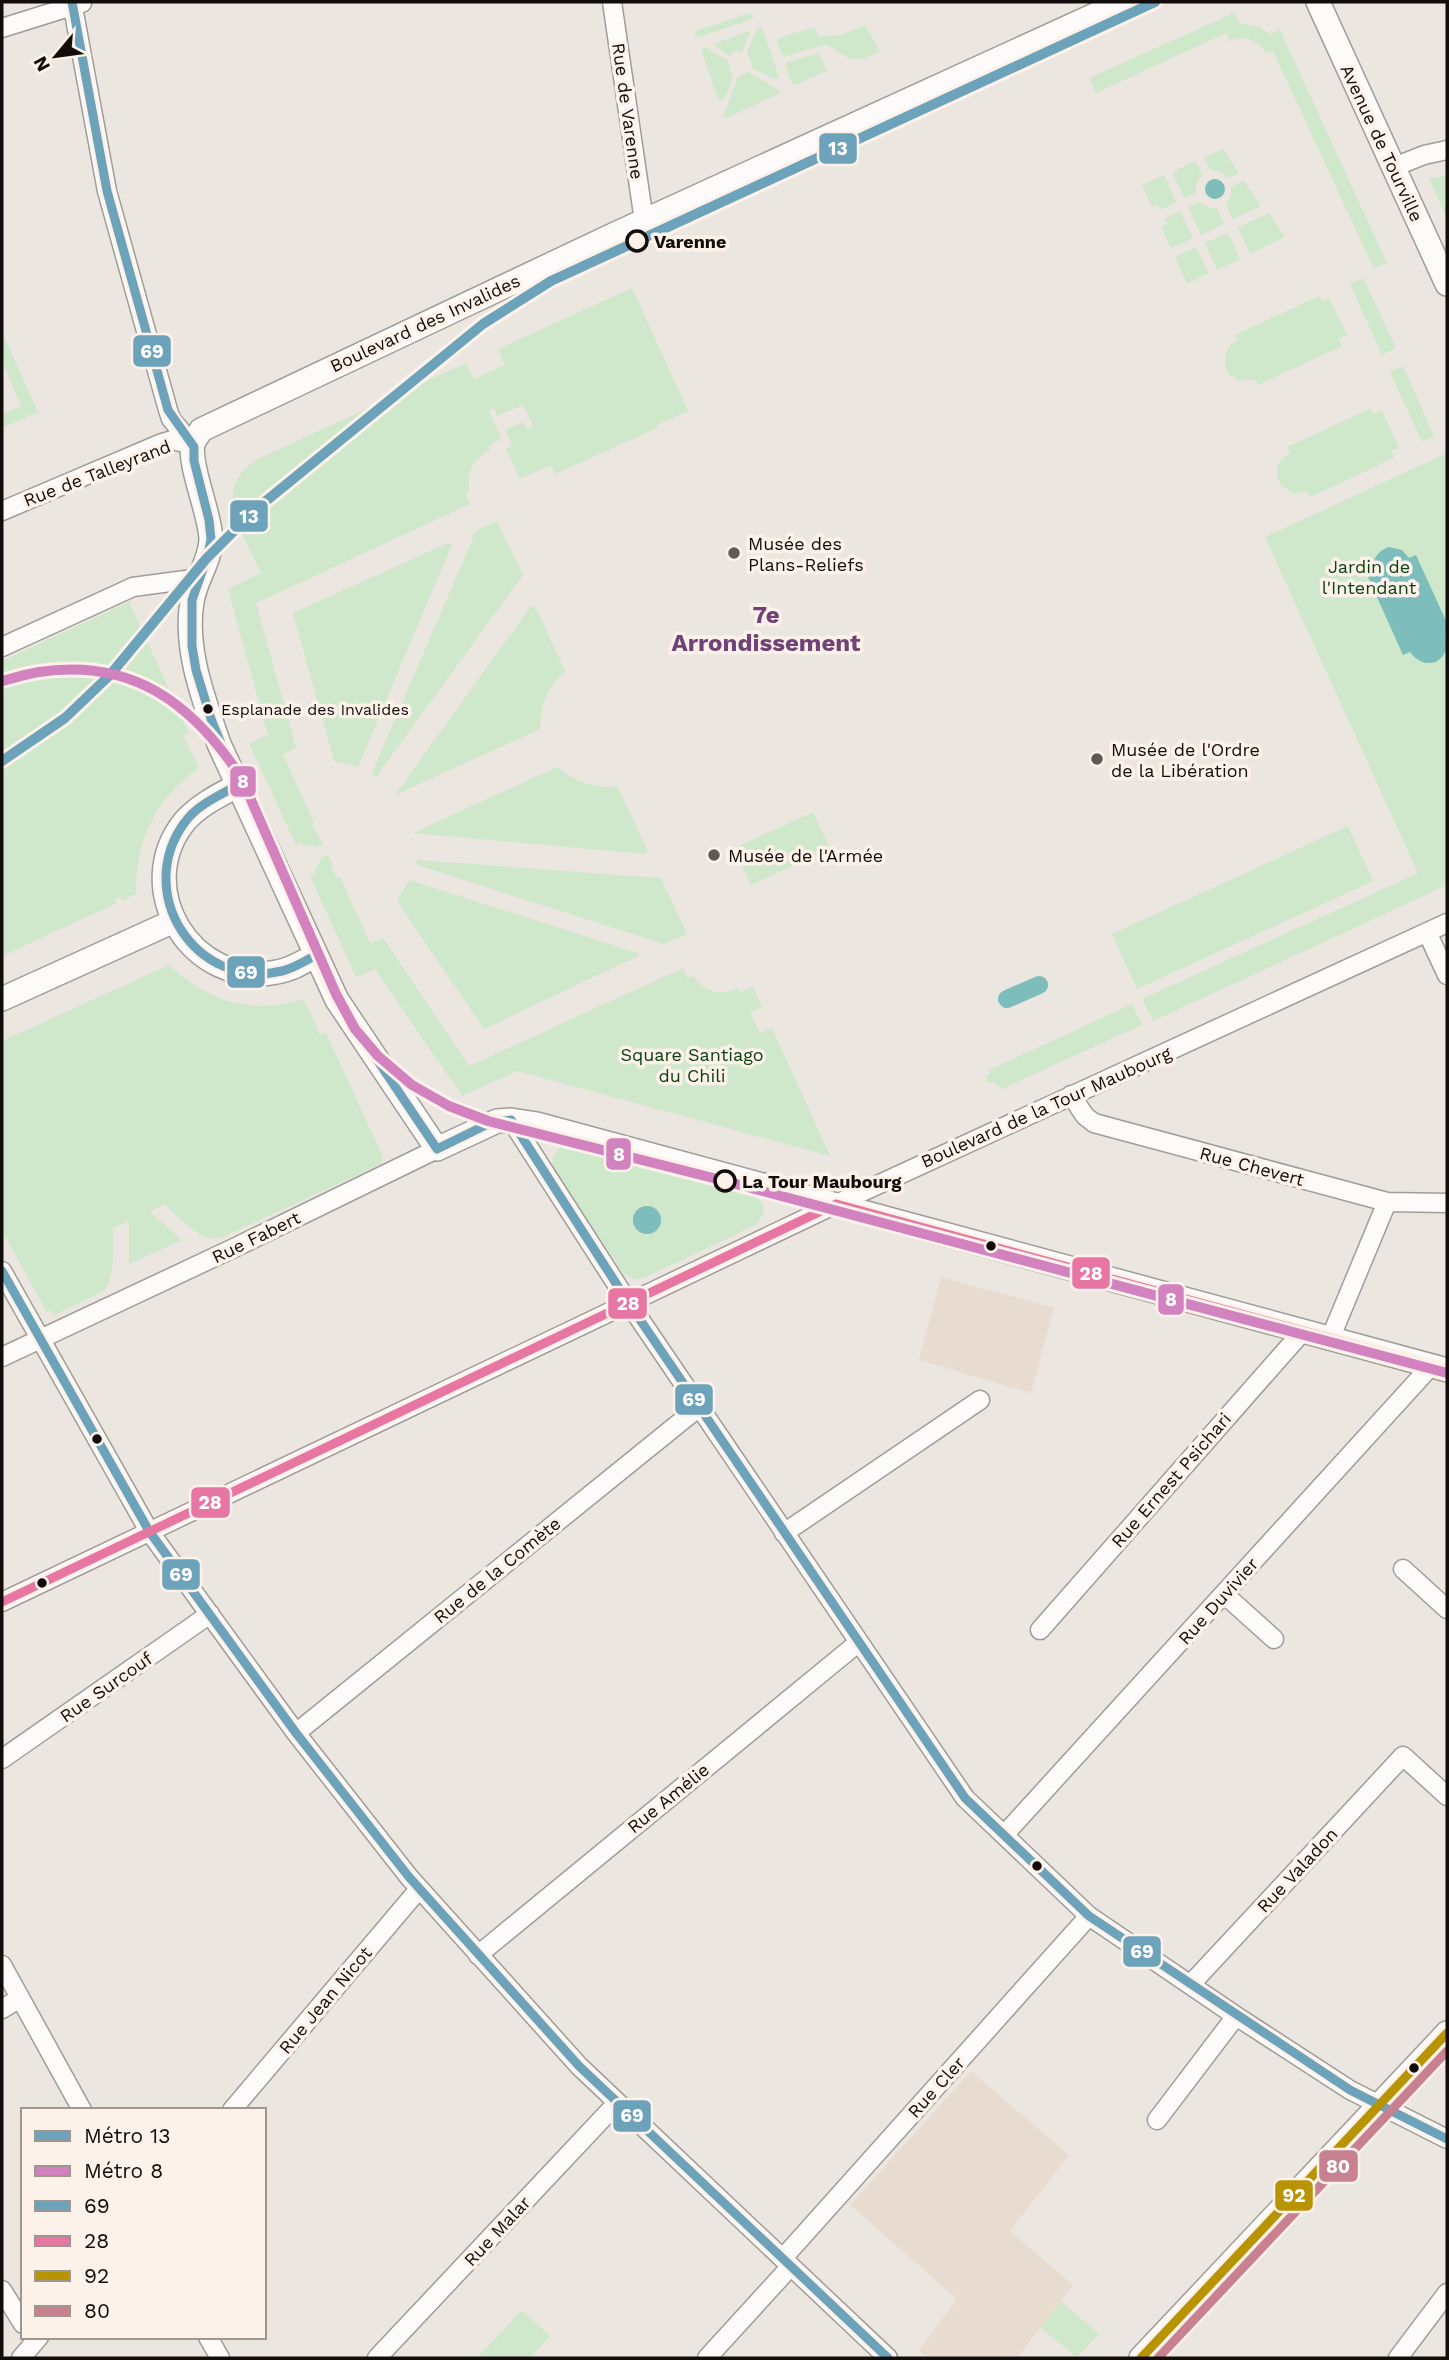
<svg xmlns="http://www.w3.org/2000/svg" width="1449" height="2360" font-family="'Work Sans',sans-serif">
<style>
.education{fill:#e7dccf}
.green{fill:#cfe7ca}
.water{fill:#7dbdbc}
.lines{fill:none;stroke-linecap:round;stroke-linejoin:round}
.canal{stroke:#7dbdbc;stroke-width:18}
.minor-casing{stroke:#a09c97;stroke-width:21}
.major-casing{stroke:#a09c97;stroke-width:26}
.minor{stroke:#fcfbfa;stroke-width:18}
.major{stroke:#fcfbfa;stroke-width:23}
.bus-1-casing{stroke:#fdf2ea;stroke-width:14}
.bus-2-casing{stroke:#fdf2ea;stroke-width:14}
.bus-3-casing{stroke:#fdf2ea;stroke-width:14}
.bus-4-casing{stroke:#fdf2ea;stroke-width:14}
.bus-1{stroke:#6ca3ba;stroke-width:9}
.bus-2{stroke:#e776a3;stroke-width:9}
.bus-3{stroke:#b89304;stroke-width:9}
.bus-4{stroke:#c88190;stroke-width:9}
.metro-1-casing{stroke:#fdf2ea;stroke-width:16}
.metro-2-casing{stroke:#fdf2ea;stroke-width:16}
.metro-1{stroke:#6ca3ba;stroke-width:10}
.metro-2{stroke:#d282be;stroke-width:10}
.stop-dot{fill:#fdf2ea;stroke:#120d0a;stroke-width:3.5}
.poi-dot{fill:#5e5955;stroke:#fdf2ea;stroke-width:2.5}
.bus-dot{fill:#120d0a;stroke:#fdf2ea;stroke-width:2.5}
.labels{text-anchor:middle;dominant-baseline:central;stroke-width:7;stroke-linejoin:round;paint-order:stroke}
.bus-label{font-size:16px;fill:#120d0a;stroke:#fdf2ea;text-anchor:start}
.street-label{font-size:18px;fill:#120d0a;stroke:#fdf2ea}
.stop-label{font-size:18px;font-weight:bold;fill:#120d0a;stroke:#fdf2ea;text-anchor:start}
.poi-label{font-size:18px;fill:#120d0a;stroke:#fdf2ea;text-anchor:start}
.park-label{font-size:18px;fill:#0b4212;stroke:#fdf2ea}
.district-label{font-size:24px;font-weight:bold;fill:#714277;stroke:#fdf2ea}
.line-badge{stroke:#fdf2ea;stroke-width:2.5}
.badge-label{font-size:19px;text-anchor:middle;font-weight:bold;fill:#fff}
</style>
<rect width="100%" height="100%" fill="#ece6e0"/>
<!-- education -->
<path class="education" d="M941 1277 1054 1308 1031 1393 919 1360Z
M971 2071 1069 2155 1010 2231 1073 2285 1017 2358H929L918 2351 957 2299 850 2205Z"/>
<!-- green -->
<path class="green" d="M750 13 753 16 752 19 699 37 695 36V31Z
M1234 13 1240 23 1259 27 1270 34 1280 30 1387 263 1374 269 1273 51 1266 54C1258 39 1245 35 1230 41L1226 33 1096 93 1089 78Z
M865 25 880 51C854 65 850 60 827 44L783 57 777 41 778 38 811 28 815 29 819 36 841 35Z
M758 27 762 28 779 77 774 79 753 68 747 52Z
M749 31 750 33 741 53 737 50 729 56 713 44Z
M703 46 728 61 733 78 724 100 718 99 701 49Z
M819 53 827 71 797 84H792L785 63Z
M748 72 781 91 778 94 726 118 723 116 738 77Z
M1223 149 1239 173 1228 178 1219 172 1210 170 1204 157Z
M1195 161 1202 175 1196 184 1195 194 1184 198 1172 172Z
M1164 175 1176 202 1160 210 1158 204 1152 207 1142 185Z
M1447 175V211L1445 214 1429 179Z
M1244 181 1261 206 1233 220 1226 204 1231 196V187Z
M1199 202 1207 207 1217 208 1224 224 1201 235 1188 207Z
M1180 211 1193 238 1171 248 1161 227 1167 224 1164 219Z
M1269 213 1285 237 1250 254 1238 227Z
M1228 233 1240 259 1217 270 1205 243Z
M1196 247 1209 273 1187 284 1175 257Z
M1363 278 1396 348 1382 355 1350 284Z
M632 288 688 411 657 425V428L555 474 551 465 520 479 506 449 512 446 505 430 523 422 527 429 533 425 523 405 497 416 494 408 489 410 501 439 489 445 490 450C474 459 466 472 469 491L465 494 470 504 256 603 296 748 283 755 314 822 312 824 323 844 316 848 314 845 305 846 300 843 296 845 249 743 268 735 228 589 261 573C244 534 208 490 258 459L466 363 474 379 505 365 498 349Z
M1319 296 1322 302 1329 298 1347 335 1339 339 1342 346 1258 385 1255 379 1240 381 1228 373C1222 359 1225 348 1237 340L1235 335Z
M5 339 38 412 2 428V414L21 406 2 360V340Z
M1403 366 1434 436 1422 442 1390 372Z
M1371 408 1374 414 1382 411 1399 447 1391 451 1394 458 1310 497 1308 492 1292 493 1281 485C1273 472 1277 460 1290 453L1287 447Z
M1447 453V885L1153 1021 1142 999 1418 873 1265 537Z
M497 521 523 575 376 777 372 773 476 531Z
M448 543 452 544 358 767 334 761 293 613Z
M129 602 189 733 183 736 199 768C155 798 135 842 136 894L122 901 120 897 115 899 117 903 2 956V661Z
M531 606H535L565 671C548 687 540 705 540 729L395 795Z
M557 767C575 782 594 789 617 786L648 851 646 854 413 833Z
M813 812 830 848 751 885 734 848Z
M1348 826 1373 881 1137 989 1112 934Z
M328 855 333 866 331 867 337 878 340 877 370 943 383 938 469 1066 683 968 687 978 693 976C704 992 720 996 738 988L740 992 753 987 762 1007 750 1013 760 1033 772 1028 830 1156 517 1071 462 1096 375 969 356 977 310 876 314 874 321 858Z
M417 860 661 878 687 934 664 944 420 866 416 863Z
M409 880 638 953V956L484 1029 397 901Z
M169 965C210 1002 250 1015 304 999L320 1035 326 1033 383 1157 381 1164 221 1238C199 1242 180 1218 164 1204L150 1212 182 1240 129 1264V1221L113 1228C112 1250 116 1272 104 1291L55 1315 52 1310 47 1312 2 1231V1041Z
M1132 1004 1142 1025 1002 1089 992 1082 988 1083 985 1076 990 1074 989 1070Z
M567 1145H575L755 1195 763 1204 764 1213 756 1225 644 1278 633 1279 624 1274 554 1171C550 1159 555 1149 567 1145Z
M1061 2301 1099 2334 1077 2357 1041 2328Z
M522 2310 550 2336 530 2358H477Z"/>
<!-- water -->
<path class="water" d="M1205 189a10 10 0 1 1 20 0a10 10 0 1 1-20 0Z
M1389 547 1402 550 1409 558 1416 555 1447 623V635L1445 636C1449 647 1446 655 1436 662 1424 665 1417 661 1410 652L1403 655 1368 577 1374 574C1371 562 1376 551 1389 547Z
M633 1220a14 14 0 1 1 28 0a14 14 0 1 1-28 0Z"/>
<g class="lines">
<!-- canal -->
<path class="canal" d="M1007 999 1039 985"/>
<defs>
<path id="minor" d="M72 2 107 191 168 410 171 419 193 445
M612 2 644 221
M2 28 82 3
M1394 167 1424 155 1447 150
M2 511 162 443 172 440 193 445
M2 647 133 587 200 578
M1427 932 1447 975
M1071 1095 1085 1116 1094 1123 1387 1202 1447 1203
M511 1120 628 1302 965 1798 1089 1916 1236 2016 1350 2090 1447 2139
M2 1271 149 1531 296 1733 409 1877 579 2066 888 2358
M1330 1339 1387 1202
M2 1357 234 1248 437 1149
M784 1533 980 1400
M1403 1569 1447 1609
M1224 1594 1274 1639
M2 1602 836 1204 1447 923
M1040 1630 1303 1331
M296 1733 699 1407
M2 1759 210 1614
M1004 1835 1431 1366
M478 1955 859 1642
M2 1965 82 2110
M1190 1985 1403 1756 1447 1796
M2 2009 20 1998
M232 2110 419 1889
M1157 2120 1236 2016
M783 2258 1089 1916
M2 2290 23 2324
M208 2337 220 2358
M21 2358 39 2337
M377 2358 617 2103
M707 2358 791 2266
M1398 2358 1447 2293"/>
<path id="major" d="M1123 2 615 234 201 430C199 434 194 440 193 444 188 465 211 515 211 540 210 562 195 580 192 602 184 649 204 700 219 744L337 1000 437 1149 497 1121 511 1120 537 1124 1447 1370
M1318 2 1447 284
M238 785C220 795 199 805 185 821 130 888 192 989 277 972 291 970 303 962 316 955
M2 999 174 921
M1141 2358 1447 2033"/>
</defs>
<!-- minor casing -->
<use href="#minor" class="minor-casing"/>
<!-- major casing -->
<use href="#major" class="major-casing"/>
<!-- minor -->
<use href="#minor" class="minor"/>
<!-- major -->
<use href="#major" class="major"/>
<defs>
<path id="bus-1" d="M72 2 107 191 168 410 194 447V461L209 520 211 539 208 555 192 600V646L196 670 211 719 238 785C220 795 197 805 185 822 133 892 195 991 282 971 294 968 305 961 316 955L337 1000 437 1149 488 1124 511 1120 628 1302 965 1798 1089 1916 1350 2090 1447 2139
M2 1271 149 1531 296 1733 409 1877 579 2066 888 2358"/>
<path id="bus-2" d="M836 1204 1447 1370
M2 1602 836 1204"/>
<path id="bus-3" d="M1141 2358 1447 2033"/>
<path id="bus-4" d="M1158 2358 1447 2051"/>
</defs>
<!-- bus-1 casing -->
<use href="#bus-1" class="bus-1-casing"/>
<!-- bus-2 casing -->
<use href="#bus-2" class="bus-2-casing"/>
<!-- bus-3 casing -->
<use href="#bus-3" class="bus-3-casing"/>
<!-- bus-4 casing -->
<use href="#bus-4" class="bus-4-casing"/>
<!-- bus-1 -->
<use href="#bus-1" class="bus-1"/>
<!-- bus-2 -->
<use href="#bus-2" class="bus-2"/>
<!-- bus-3 -->
<use href="#bus-3" class="bus-3"/>
<!-- bus-4 -->
<use href="#bus-4" class="bus-4"/>
<defs>
<path id="metro-1" d="M2 761 65 718 110 675 206 559 255 510 483 324 551 281 1155 2"/>
<path id="metro-2" d="M2 681C14 678 26 674 39 672 132 658 192 703 241 777L336 994 355 1029 378 1056 412 1085 449 1106 488 1121 725 1181 1447 1373"/>
</defs>
<!-- metro-1 casing -->
<use href="#metro-1" class="metro-1-casing"/>
<!-- metro-2 casing -->
<use href="#metro-2" class="metro-2-casing"/>
<!-- metro-1 -->
<use href="#metro-1" class="metro-1"/>
<!-- metro-2 -->
<use href="#metro-2" class="metro-2"/>
</g>
<!-- markers -->
<g class="stop-dot">
<circle cx="637" cy="241" r="10"/>
<circle cx="725" cy="1181" r="10"/>
</g>
<g class="poi-dot">
<circle cx="734" cy="553" r="7"/>
<circle cx="1097" cy="759" r="7"/>
<circle cx="714" cy="855" r="7"/>
</g>
<g class="bus-dot">
<circle cx="208" cy="709" r="6"/>
<circle cx="991" cy="1246" r="6"/>
<circle cx="97" cy="1439" r="6"/>
<circle cx="42" cy="1583" r="6"/>
<circle cx="1037" cy="1866" r="6"/>
<circle cx="1414" cy="2068" r="6"/>
</g>
<g class="labels">
<!-- bus labels -->
<g class="bus-label">
<text x="221" y="709">Esplanade des Invalides</text>
</g>
<!-- street labels -->
<g class="street-label">
<text transform="translate(628 111) rotate(82)">Rue de Varenne</text>
<text transform="translate(1382 143) rotate(65)">Avenue de Tourville</text>
<text transform="translate(425 323) rotate(-25)">Boulevard des Invalides</text>
<text transform="translate(97 473) rotate(-21)">Rue de Talleyrand</text>
<text transform="translate(1046 1107) rotate(-24)">Boulevard de la Tour Maubourg</text>
<text transform="translate(1252 1166) rotate(15)">Rue Chevert</text>
<text transform="translate(256 1237) rotate(-26)">Rue Fabert</text>
<text transform="translate(1171 1480) rotate(-49)">Rue Ernest Psichari</text>
<text transform="translate(497 1570) rotate(-39)">Rue de la Comète</text>
<text transform="translate(1218 1601) rotate(-48)">Rue Duvivier</text>
<text transform="translate(106 1687) rotate(-35)">Rue Surcouf</text>
<text transform="translate(668 1798) rotate(-39)">Rue Amélie</text>
<text transform="translate(1297 1870) rotate(-47)">Rue Valadon</text>
<text transform="translate(325 2000) rotate(-50)">Rue Jean Nicot</text>
<text transform="translate(936 2087) rotate(-48)">Rue Cler</text>
<text transform="translate(497 2231) rotate(-47)">Rue Malar</text>
</g>
<!-- stop labels -->
<g class="stop-label">
<text x="654" y="241">Varenne</text>
<text x="742" y="1181">La Tour Maubourg</text>
</g>
<!-- poi labels -->
<g class="poi-label">
<text x="748" y="543">Musée des<tspan x="748" dy="21">Plans-Reliefs</tspan></text>
<text x="1111" y="749">Musée de l'Ordre<tspan x="1111" dy="21">de la Libération</tspan></text>
<text x="728" y="855">Musée de l'Armée</text>
</g>
<!-- park labels -->
<g class="park-label">
<text x="1369" y="566">Jardin de<tspan x="1369" dy="21">l'Intendant</tspan></text>
<text x="692" y="1054">Square Santiago<tspan x="692" dy="21">du Chili</tspan></text>
</g>
<!-- district labels -->
<g class="district-label">
<text x="766" y="615">7e<tspan x="766" dy="28">Arrondissement</tspan></text>
</g>
</g>
<g class="line-badge">
<rect x="818" y="132" width="40" height="33" rx="7" fill="#6ca3ba"/>
<rect x="132" y="334" width="40" height="34" rx="7" fill="#6ca3ba"/>
<rect x="229" y="499" width="40" height="34" rx="7" fill="#6ca3ba"/>
<rect x="229" y="765" width="28" height="33" rx="7" fill="#d282be"/>
<rect x="226" y="955" width="40" height="34" rx="7" fill="#6ca3ba"/>
<rect x="605" y="1137" width="27" height="34" rx="7" fill="#d282be"/>
<rect x="1071" y="1256" width="40" height="34" rx="7" fill="#e776a3"/>
<rect x="1157" y="1283" width="28" height="33" rx="7" fill="#d282be"/>
<rect x="607" y="1287" width="41" height="33" rx="7" fill="#e776a3"/>
<rect x="674" y="1383" width="40" height="33" rx="7" fill="#6ca3ba"/>
<rect x="190" y="1486" width="41" height="33" rx="7" fill="#e776a3"/>
<rect x="161" y="1558" width="40" height="33" rx="7" fill="#6ca3ba"/>
<rect x="1122" y="1935" width="40" height="33" rx="7" fill="#6ca3ba"/>
<rect x="612" y="2099" width="40" height="34" rx="7" fill="#6ca3ba"/>
<rect x="1318" y="2149" width="41" height="34" rx="7" fill="#c88190"/>
<rect x="1274" y="2179" width="40" height="33" rx="7" fill="#b89304"/>
</g>
<g class="badge-label">
<text x="838" y="155">13</text>
<text x="152" y="358">69</text>
<text x="249" y="523">13</text>
<text x="243" y="788">8</text>
<text x="246" y="979">69</text>
<text x="619" y="1161">8</text>
<text x="1091" y="1280">28</text>
<text x="1171" y="1306">8</text>
<text x="628" y="1310">28</text>
<text x="694" y="1406">69</text>
<text x="210" y="1509">28</text>
<text x="181" y="1581">69</text>
<text x="1142" y="1958">69</text>
<text x="632" y="2122">69</text>
<text x="1338" y="2173">80</text>
<text x="1294" y="2202">92</text>
</g>
<!-- border -->
<rect width="1449" height="2360" fill="none" stroke="#120d0a" stroke-width="7"/>
<!-- legend -->
<rect x="21" y="2108" width="245" height="231" fill="#fdf2ea" stroke="#9f9690" stroke-width="2"/>
<rect x="35" y="2131" width="35" height="10" fill="#6ca3ba" stroke="#9f9690" stroke-width="2"/>
<text x="84" y="2143" font-size="21" fill="#120d0a">Métro 13</text>
<rect x="35" y="2166" width="35" height="10" fill="#d282be" stroke="#9f9690" stroke-width="2"/>
<text x="84" y="2178" font-size="21" fill="#120d0a">Métro 8</text>
<rect x="35" y="2201" width="35" height="10" fill="#6ca3ba" stroke="#9f9690" stroke-width="2"/>
<text x="84" y="2213" font-size="21" fill="#120d0a">69</text>
<rect x="35" y="2236" width="35" height="10" fill="#e776a3" stroke="#9f9690" stroke-width="2"/>
<text x="84" y="2248" font-size="21" fill="#120d0a">28</text>
<rect x="35" y="2271" width="35" height="10" fill="#b89304" stroke="#9f9690" stroke-width="2"/>
<text x="84" y="2283" font-size="21" fill="#120d0a">92</text>
<rect x="35" y="2306" width="35" height="10" fill="#c88190" stroke="#9f9690" stroke-width="2"/>
<text x="84" y="2318" font-size="21" fill="#120d0a">80</text>
<!-- north arrow -->
<g transform="translate(56 56) rotate(241)" stroke="#fdf2ea" stroke-width="5" paint-order="stroke">
<path d="M0-5L12 26L0 18L-12 26Z" fill="#120d0a"/>
<text y="-10" font-size="19" font-weight="bold" text-anchor="middle" fill="#120d0a">N</text>
</g>
</svg>
